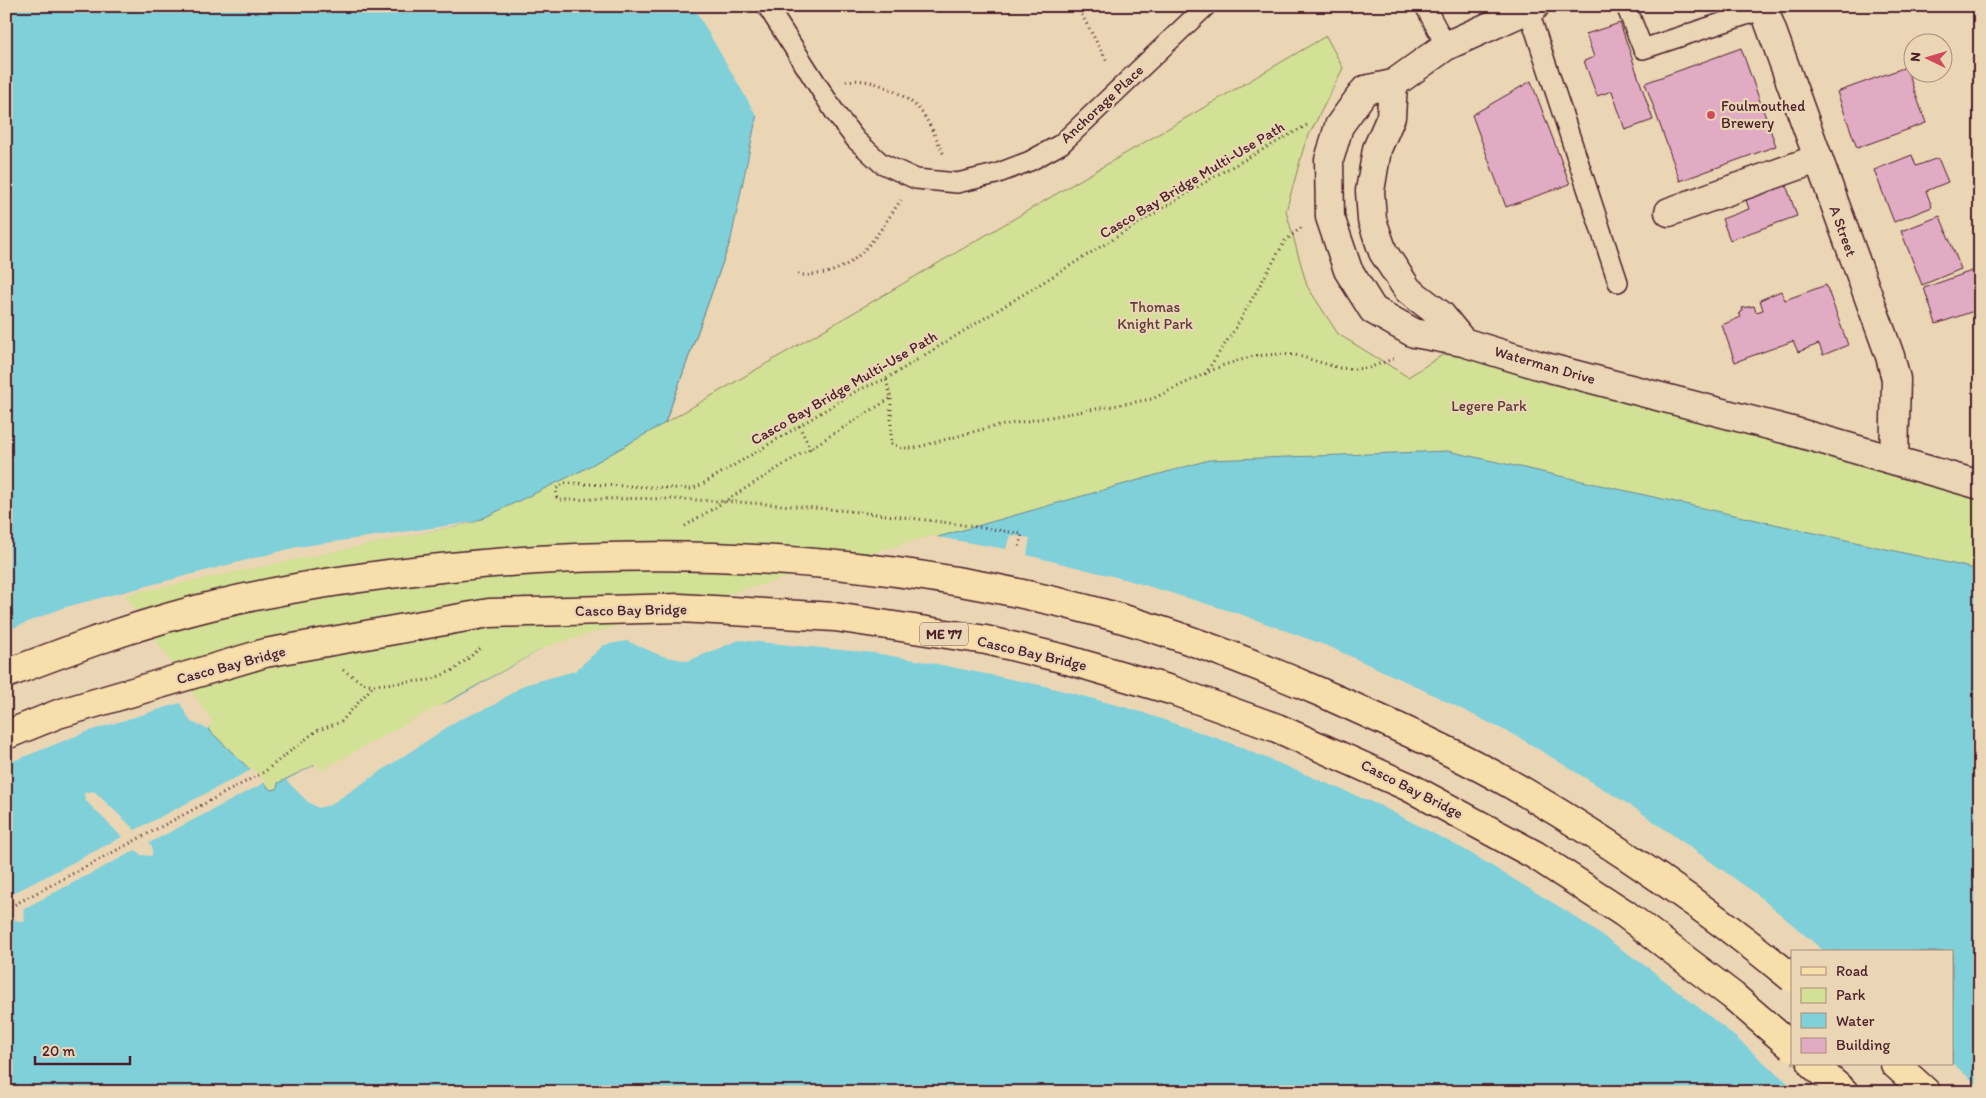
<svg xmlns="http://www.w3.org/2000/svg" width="1986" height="1098" font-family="Itim,sans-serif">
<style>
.green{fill:#d2e195;stroke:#8e8060;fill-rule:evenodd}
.water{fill:#80d0da;stroke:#6a8994;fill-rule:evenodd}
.pier{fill:#ead5b4}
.building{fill:#e1abc3;stroke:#4a1f2b}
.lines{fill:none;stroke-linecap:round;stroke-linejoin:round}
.service-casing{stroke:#4a1f2b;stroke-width:22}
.minor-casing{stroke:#4a1f2b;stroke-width:31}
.primary-casing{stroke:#4a1f2b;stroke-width:31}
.path{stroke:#4a1f2b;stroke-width:3;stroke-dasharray:1 4;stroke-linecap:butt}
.service{stroke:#ead5b4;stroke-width:19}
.minor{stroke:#ead5b4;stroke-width:28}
.primary{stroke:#f8deab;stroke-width:28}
.primary-bridge-casing{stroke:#4a1f2b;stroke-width:31;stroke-linecap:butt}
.path-bridge{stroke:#4a1f2b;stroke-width:3;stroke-dasharray:1 4;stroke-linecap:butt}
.primary-bridge{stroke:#f8deab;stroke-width:28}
.poi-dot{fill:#d1495b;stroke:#ead5b4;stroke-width:2}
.labels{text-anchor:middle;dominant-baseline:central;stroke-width:4.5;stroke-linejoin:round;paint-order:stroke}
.shield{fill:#ead5b4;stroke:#7a5654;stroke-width:1}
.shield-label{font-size:14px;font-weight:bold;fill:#4a1f2b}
.street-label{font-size:15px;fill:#4a1f2b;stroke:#ead5b4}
.poi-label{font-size:15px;fill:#4a1f2b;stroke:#ead5b4;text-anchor:start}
.park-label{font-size:15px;fill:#5e3c3b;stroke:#ead5b4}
</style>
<rect width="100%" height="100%" fill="#ead5b4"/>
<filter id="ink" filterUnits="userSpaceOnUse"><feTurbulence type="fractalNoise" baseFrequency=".02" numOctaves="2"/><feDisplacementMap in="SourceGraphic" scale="10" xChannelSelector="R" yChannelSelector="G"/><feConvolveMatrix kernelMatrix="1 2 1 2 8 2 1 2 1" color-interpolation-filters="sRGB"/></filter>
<g filter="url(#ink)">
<!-- green -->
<path class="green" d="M6 6 731 239 665 423 1326 36 1343 68 1305 143 1286 211 1307 286 1338 334 1408 377 1463 342 1980 485V1092H107ZM1792 952H1952V1064H1792Z"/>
<!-- water -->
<path class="water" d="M6 6H708L761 95 731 239 665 423 581 471 475 522 121 593 210 722 208 729 271 790 277 789 278 783 315 765 320 773 541 650 1209 460 1448 451 1980 570V1092H6ZM1792 952H1952V1064H1792Z"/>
<!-- pier -->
<path class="pier" d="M693 6H711L764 94 759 120Z
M481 521 125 595 212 721 208 729 191 722 180 703 86 732 6 764V631L62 608 297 547Z
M1010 535 1030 538 1027 555 1128 580 1240 614 1330 647 1411 684 1520 738 1636 809 1755 893 1825 952H1792V1064L1952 1063 1980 1087V1092H1798L1727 1030 1650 969 1568 912 1467 851 1381 806 1228 742 1135 710 1045 686 927 662 874 653 739 640 688 661 662 656 627 641 604 645 575 671 524 685 492 706 458 720 330 805 318 808 308 802 286 780 315 765V762L321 770 434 708 455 699 547 646 931 536 1006 549Z
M253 769 266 782 149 843 152 846V856L141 855 136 850 23 909 25 922 15 920 10 916 6 918V894L8 896 122 837 85 800 84 793 94 791 135 830Z"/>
<!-- building -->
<path class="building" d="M1620 23 1653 120 1625 130 1612 91 1597 96 1584 61 1594 57 1586 34Z
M1741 48 1776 146 1680 181 1645 83Z
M1906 67 1926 123 1857 148 1837 92Z
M1531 81 1570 184 1506 207 1472 115Z
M1912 155 1916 166 1938 158 1948 182 1926 191 1932 207 1894 222 1874 170Z
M1785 182 1797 216 1730 240 1722 219 1749 209 1745 197Z
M1940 216 1961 269 1922 285 1901 231Z
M1980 268V295H1977L1980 309 1936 324 1924 288Z
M1826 285 1848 345 1823 355 1819 344 1798 352 1793 341 1735 362 1722 325 1741 317 1739 313 1743 311 1742 308 1754 306 1756 312 1763 310 1760 300 1781 291 1785 300Z"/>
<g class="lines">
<defs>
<path id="service" d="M767 6 836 114 856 140 881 163 916 179 957 183 996 174 1030 161 1061 144 1206 6
M1425 6 1446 46
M1626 6 1643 49 1764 9
M1528 9 1618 282"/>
<path id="minor" d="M1535 6 1446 46 1393 84 1365 90 1339 126 1329 160 1330 217 1348 270 1373 310 1414 333 1463 342 1538 365 1792 431 1980 485
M1763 6 1890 356 1896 379 1894 460
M1393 84 1391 117 1377 149 1370 191 1372 220 1383 252 1408 290 1441 315 1463 342
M1669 212 1817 159"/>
<path id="primary" d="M1812 1064 1844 1092
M1895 1064 1926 1092"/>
</defs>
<!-- service casing -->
<use href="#service" class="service-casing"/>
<!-- minor casing -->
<use href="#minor" class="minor-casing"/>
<!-- primary casing -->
<use href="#primary" class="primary-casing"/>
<!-- path -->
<path class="path" d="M1077 6 1108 63
M846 81C870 77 900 91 917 107 927 116 938 142 944 155
M798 274C804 276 810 275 817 274 859 271 879 231 901 200
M1205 374 1235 329 1285 241 1302 227
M891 399V444L902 448H915L987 428 1152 399 1221 366 1254 356 1279 354 1295 355 1340 368 1354 369 1368 368 1396 358
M799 426 811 449
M786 434 858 390 886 379 1217 175 1307 125
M685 526 891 398 886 379
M343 670 363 683 374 685 430 680 454 670 482 647
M6 909 264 772 316 731 341 722 374 685"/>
<!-- service -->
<use href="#service" class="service"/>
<!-- minor -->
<use href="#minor" class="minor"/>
<!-- primary -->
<use href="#primary" class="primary"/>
<defs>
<path id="primary-bridge" d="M6 674C74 648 144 622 215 605 289 587 365 576 441 568 666 544 895 556 1113 616 1184 636 1253 663 1320 692 1389 723 1460 754 1526 793 1619 848 1708 909 1792 978
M6 735 58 714 265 653 489 613 680 608 835 617 986 640 1061 658 1171 690 1277 728 1409 787 1535 855 1624 913 1733 996 1792 1047"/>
</defs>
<!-- primary-bridge casing -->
<use href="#primary-bridge" class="primary-bridge-casing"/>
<!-- path-bridge -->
<path class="path-bridge" d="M786 434 701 485 691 489 564 483 556 489 557 497 560 500C597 499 634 498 671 499 788 503 906 515 1022 534L1019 548"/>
<!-- primary-bridge -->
<use href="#primary-bridge" class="primary-bridge"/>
</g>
</g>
<!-- markers -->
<circle class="poi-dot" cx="1711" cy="115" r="5"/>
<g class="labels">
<!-- shield labels -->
<rect class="shield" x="920" y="622.5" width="48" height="23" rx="4"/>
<g class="shield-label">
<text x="944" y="634">ME 77</text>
</g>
<!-- street labels -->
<g class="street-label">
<text transform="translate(1102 104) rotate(-43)">Anchorage Place</text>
<text transform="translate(1192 180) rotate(-31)">Casco Bay Bridge Multi-Use Path</text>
<text transform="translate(1843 231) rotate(70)">A Street</text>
<text transform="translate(1545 365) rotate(16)">Waterman Drive</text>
<text transform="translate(844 388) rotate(-30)">Casco Bay Bridge Multi-Use Path</text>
<text transform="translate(631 610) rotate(-1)">Casco Bay Bridge</text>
<text transform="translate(1032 653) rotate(13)">Casco Bay Bridge</text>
<text transform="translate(231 665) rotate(-15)">Casco Bay Bridge</text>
<text transform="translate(1412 789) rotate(27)">Casco Bay Bridge</text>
</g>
<!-- poi labels -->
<g class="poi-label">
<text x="1721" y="106">Foulmouthed<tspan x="1721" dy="17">Brewery</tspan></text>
</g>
<!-- park labels -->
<g class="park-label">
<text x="1155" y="307">Thomas<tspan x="1155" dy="17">Knight Park</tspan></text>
<text x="1489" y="406">Legere Park</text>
</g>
</g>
<!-- margin -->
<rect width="1986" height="1098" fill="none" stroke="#ead5b4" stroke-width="25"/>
<rect x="12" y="12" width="1961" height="1073" fill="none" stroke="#4a1f2b" stroke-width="2" filter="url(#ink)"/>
<!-- legend -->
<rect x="1791" y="950" width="162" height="115" fill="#ead5b4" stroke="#aa8c7d"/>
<rect x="1801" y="967" width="25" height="8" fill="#f8deab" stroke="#aa8c7d"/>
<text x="1836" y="976" font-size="15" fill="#4a1f2b">Road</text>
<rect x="1801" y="988" width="25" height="15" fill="#d2e195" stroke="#aa8c7d"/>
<text x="1836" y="1000" font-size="15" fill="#4a1f2b">Park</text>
<rect x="1801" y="1013" width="25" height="15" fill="#80d0da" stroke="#aa8c7d"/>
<text x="1836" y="1026" font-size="15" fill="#4a1f2b">Water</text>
<rect x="1801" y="1038" width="25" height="15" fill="#e1abc3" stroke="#aa8c7d"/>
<text x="1836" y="1050" font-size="15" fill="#4a1f2b">Building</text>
<!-- north arrow -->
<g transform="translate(1928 58) rotate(275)"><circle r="24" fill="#ead5b4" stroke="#aa8c7d"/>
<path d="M0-4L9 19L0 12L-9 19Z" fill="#d1495b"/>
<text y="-8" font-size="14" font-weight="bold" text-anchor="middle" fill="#4a1f2b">N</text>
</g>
<!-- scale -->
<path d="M35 1056v8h95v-8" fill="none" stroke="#4a1f2b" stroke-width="2.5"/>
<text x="42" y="1056" font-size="15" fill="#4a1f2b" stroke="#ead5b4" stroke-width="4" paint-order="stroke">20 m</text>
</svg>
